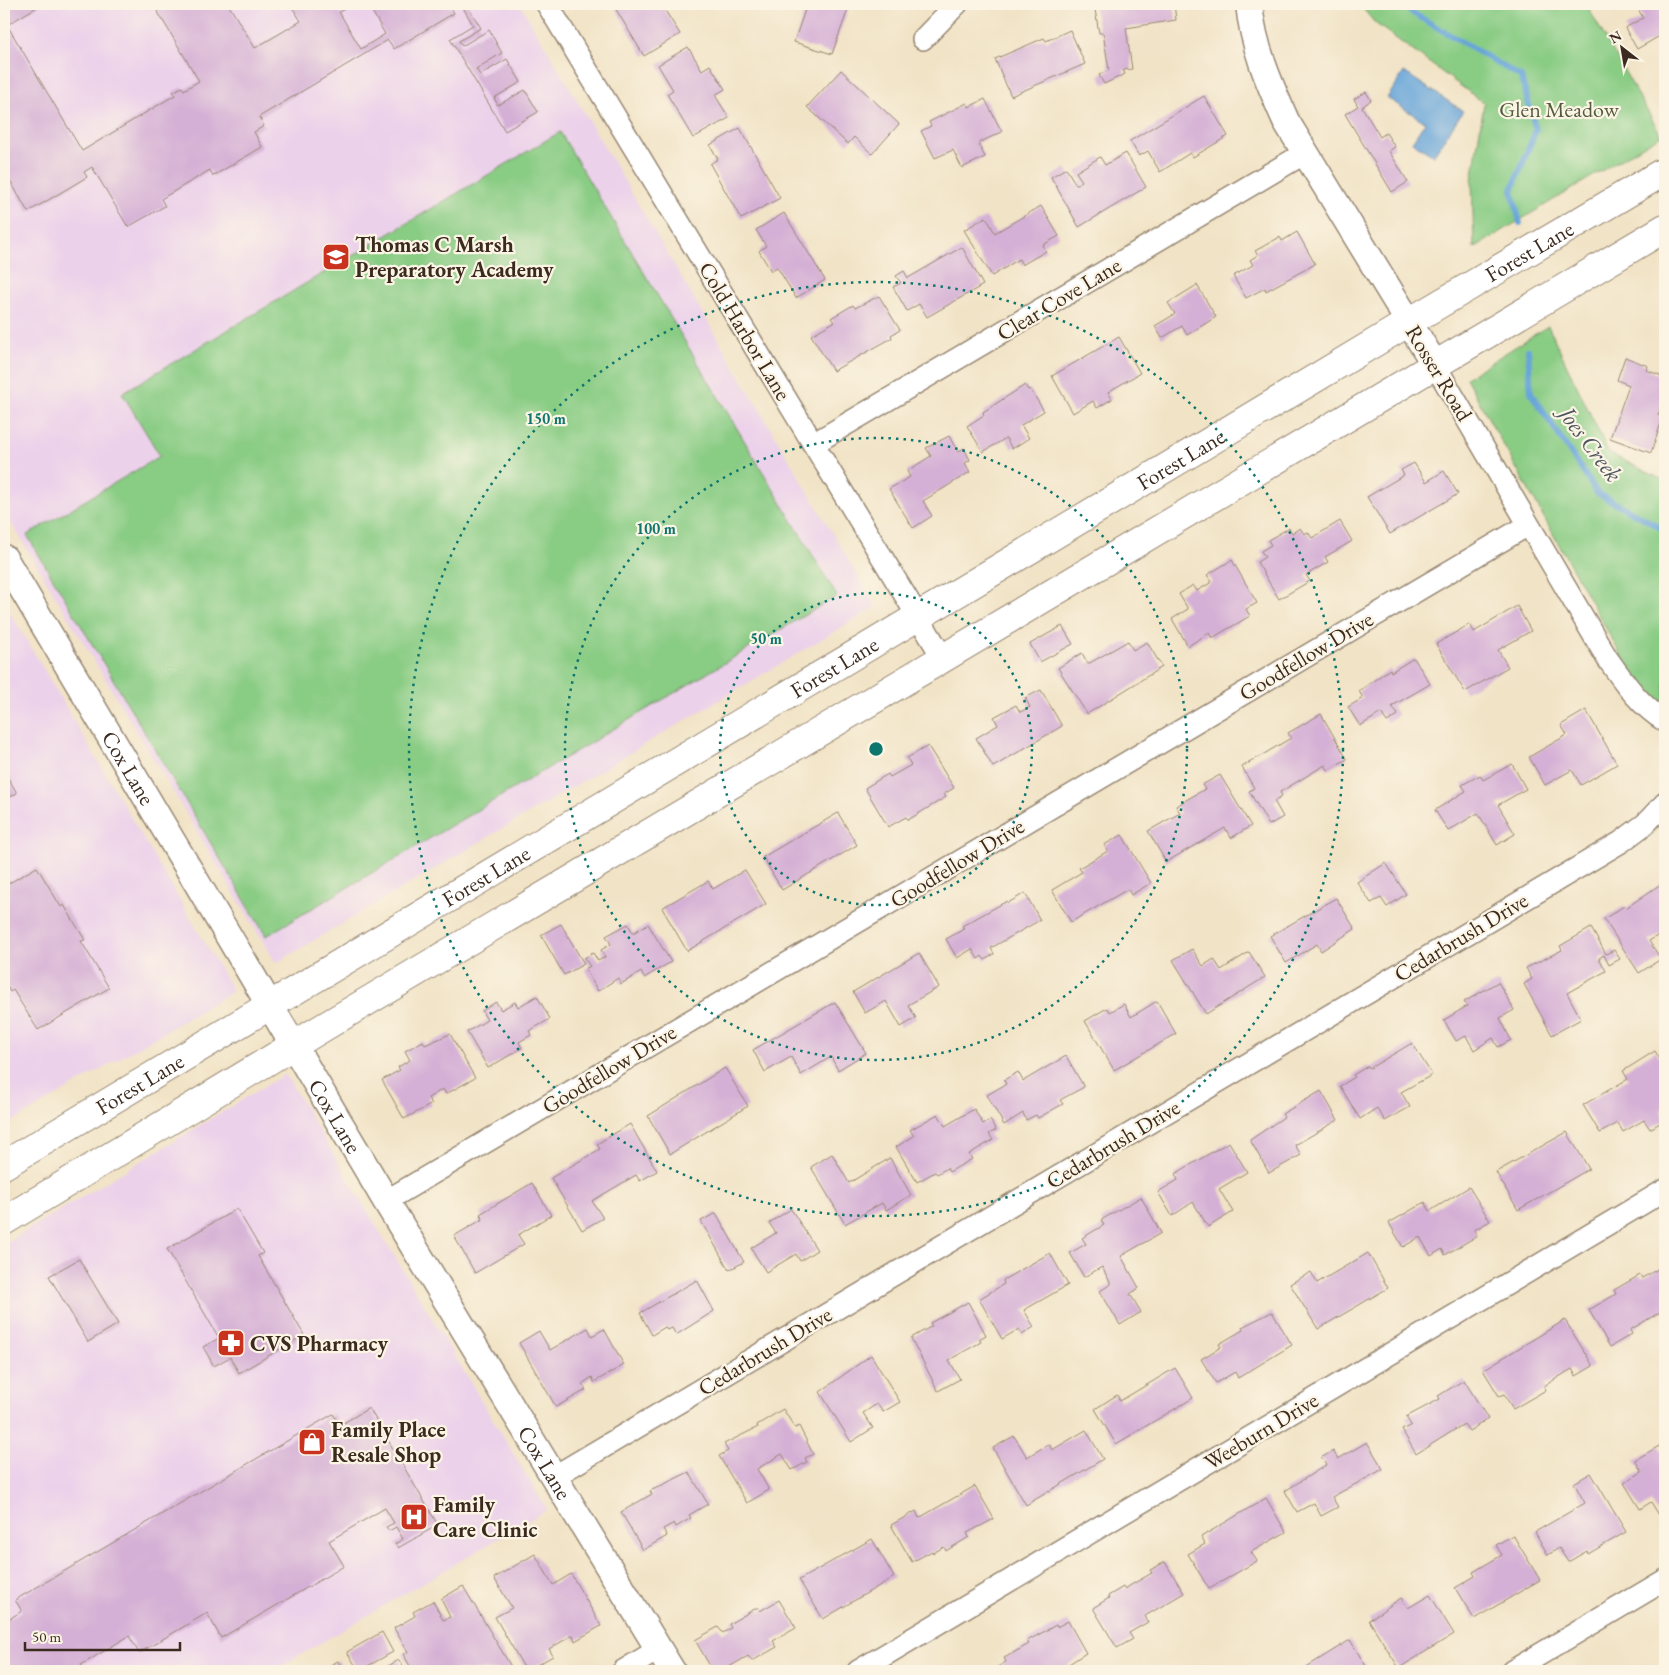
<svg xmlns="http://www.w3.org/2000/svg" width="1669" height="1675" font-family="'EB Garamond',serif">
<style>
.built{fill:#ecd1ea}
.green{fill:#89cc84;stroke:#627b51}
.water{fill:#68a5d9;stroke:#52687c}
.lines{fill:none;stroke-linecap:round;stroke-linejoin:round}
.stream{stroke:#68a5d9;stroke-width:6}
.building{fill:#d5b0d6}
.minor-casing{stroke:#968672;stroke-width:24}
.tertiary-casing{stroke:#968672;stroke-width:29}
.secondary-casing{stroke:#968672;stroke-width:30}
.minor{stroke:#fff;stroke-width:21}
.tertiary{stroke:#fff;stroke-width:26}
.secondary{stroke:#fff;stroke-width:28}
.ring{fill:none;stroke:#0f766e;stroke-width:2.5;stroke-dasharray:2.5 5}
.labels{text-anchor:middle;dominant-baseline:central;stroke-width:4.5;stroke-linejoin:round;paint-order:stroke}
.park-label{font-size:22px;fill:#525b3d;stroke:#fcf5e5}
.poi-label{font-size:22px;font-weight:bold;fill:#3b2a1e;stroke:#fcf5e5;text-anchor:start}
.street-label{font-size:22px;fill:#3b2a1e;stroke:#fcf5e5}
.water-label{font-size:24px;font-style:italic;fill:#4b555f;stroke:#fcf5e5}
.centre{fill:#0f766e;stroke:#fcf5e5;stroke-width:2.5}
.ring-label{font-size:15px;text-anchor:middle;font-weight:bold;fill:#0f766e;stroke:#fcf5e5;stroke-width:4.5;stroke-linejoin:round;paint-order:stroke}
</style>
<rect width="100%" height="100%" fill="#fcf5e5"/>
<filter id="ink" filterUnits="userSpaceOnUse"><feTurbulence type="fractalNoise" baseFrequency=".02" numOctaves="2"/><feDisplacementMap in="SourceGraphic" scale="10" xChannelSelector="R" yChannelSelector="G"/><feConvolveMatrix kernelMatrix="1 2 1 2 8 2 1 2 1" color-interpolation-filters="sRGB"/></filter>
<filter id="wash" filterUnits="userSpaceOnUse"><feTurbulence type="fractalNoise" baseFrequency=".0096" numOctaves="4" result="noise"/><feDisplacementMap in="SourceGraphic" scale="20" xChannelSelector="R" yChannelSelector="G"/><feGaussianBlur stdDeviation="1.12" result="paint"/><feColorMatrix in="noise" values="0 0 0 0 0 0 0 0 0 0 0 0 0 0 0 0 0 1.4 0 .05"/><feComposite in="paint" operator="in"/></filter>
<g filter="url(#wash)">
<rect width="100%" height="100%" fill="#f1e3c6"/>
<!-- built -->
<path class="built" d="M4 4H520L876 607 276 963 4 511Z
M4 602 233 991 4 1127Z
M285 1074 547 1510 273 1671H4V1244Z"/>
<!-- green -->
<path class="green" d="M1359 4H1586L1661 135 1474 248 1472 181 1484 103 1375 23Z
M560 132 837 596 266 936 27 535 160 456 122 393Z
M1548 326 1609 453 1665 481V705L1638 686 1466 378Z"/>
<!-- water -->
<path class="water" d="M1404 72 1463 111 1433 156 1412 142 1425 122 1387 98Z"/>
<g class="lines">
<!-- stream -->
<path class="stream" d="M1401 4 1406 9 1521 77 1536 130 1512 190 1520 223
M1528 350 1531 393 1597 493 1665 530"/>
</g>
<g id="blocks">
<!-- building -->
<path class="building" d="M4 4H42L7 25 82 151 175 95 173 92 182 87 184 90 199 81 153 4H228L255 48 301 21 290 4H354L339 12 361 49 385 34 370 8 378 4H449L454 13 394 49 388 40 259 117 264 126 254 132 262 147 213 176 210 170 161 199 165 206 128 227 92 167 84 172 87 177 28 212 4 170Z
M461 4H466L481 28 459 41 462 46 489 30 502 53 476 69 480 75 507 59 521 82 494 98 498 105 525 90 538 112 505 131 450 39 473 25Z
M619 4H661L680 34 644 56 614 6Z
M807 4H850L832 54 794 42Z
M1094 4H1174L1176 20 1126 28 1132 69 1123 70 1125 74 1104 84 1099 75 1109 70 1103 33H1099Z
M1639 4H1665V33L1637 49 1625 28 1643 18 1636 5Z
M1070 30 1085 64 1011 96 995 59 1044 38 1046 41Z
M688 47 702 70 710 65 725 89 715 95 729 118 693 138 667 94 673 90 658 65Z
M841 70 899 124 872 154 854 137 848 144 807 107Z
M1366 92 1371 100 1362 107 1380 137 1386 133 1395 147 1389 151 1408 182 1392 192 1345 114 1358 106 1354 99Z
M1204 96 1228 136 1193 157 1190 153 1160 172 1148 151 1139 156 1130 141Z
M985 99 1002 132 978 143 985 157 962 168 953 150 935 158 921 131 931 126 929 122 967 103 969 107Z
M740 128 780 198 741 219 710 164 718 159 710 145Z
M1126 153 1146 187 1079 227 1051 177 1066 168 1076 185 1082 181 1076 172 1100 157 1105 165Z
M1041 206 1059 236 1043 245 1046 251 1022 265 1019 259 992 276 964 230 986 217 995 233Z
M784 213 825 280 796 298 777 267 771 271 759 251 766 246 756 230Z
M1297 232 1315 264 1266 291 1265 288 1246 298 1233 276 1253 265 1250 260 1258 255 1255 251 1280 237 1282 241Z
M962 247 983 285 927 317 919 304 907 311 893 287 901 283 896 276 904 271 908 278Z
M1197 285 1216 317 1187 335 1182 326 1162 338 1155 326 1175 314 1168 303Z
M879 296 900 330 891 335 892 338 833 371 811 335 834 322 831 318 853 305 855 308Z
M1119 337 1140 373 1108 392 1112 399 1097 408 1093 401 1073 413 1052 376Z
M1625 357 1648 366 1646 370 1665 377 1661 391 1665 393V396L1658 415 1663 417 1651 453 1610 438 1629 385 1617 380Z
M1025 385 1028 390 1030 389 1044 411 1021 425 1029 438 1012 449 1006 438 983 452 967 426 984 415 983 412Z
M949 436 958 452 964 448 970 460 965 463 970 472 923 501 932 516 913 528 889 489 910 477 907 471 931 456 926 448Z
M1414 463 1426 482 1444 471 1458 494 1390 534 1367 497 1404 475 1401 470Z
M1340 521 1352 541 1325 557 1328 562 1306 575 1310 581 1279 599 1257 562 1265 557 1261 551 1271 545 1268 540 1289 528 1292 533 1300 528 1304 534 1308 532 1312 538Z
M1232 560 1257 603 1246 609 1250 616 1212 638 1209 633 1188 646 1172 619 1188 609 1179 594 1193 585 1197 591 1212 582 1207 575Z
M1517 606 1531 631 1498 650 1508 667 1465 692 1436 644 1470 624 1474 632Z
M1062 626 1073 644 1040 662 1030 644Z
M1128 641 1133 650 1147 642 1162 667 1087 714 1058 668 1082 653 1088 664Z
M1414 658 1430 684 1392 706 1398 715 1387 722 1381 713 1360 726 1348 707 1363 698 1359 691 1390 669 1391 672Z
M1041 690 1062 726 993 767 976 738 998 725 994 717 1016 705 1020 712 1030 707 1025 698Z
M1586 710 1617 764 1581 785 1572 770 1545 785 1529 757 1567 735 1561 725Z
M1321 714 1347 759 1328 770 1325 765 1280 792 1282 796 1274 801 1283 817 1269 825 1249 791 1254 788 1242 767 1291 738 1288 733Z
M928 746 954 788 944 794 946 797 908 820 906 817 888 827 865 788 888 774 890 777 911 765 907 758Z
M1512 764 1526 789 1498 805 1515 834 1497 845 1478 813 1448 831 1435 810 1466 791 1462 785 1480 775 1483 780Z
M4 771 17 793 4 801Z
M1220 775 1251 826 1231 838 1225 828 1166 862 1148 831 1180 813 1176 806 1205 789 1202 785Z
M838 813 857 845 782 890 763 857Z
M1122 835 1151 883 1131 895 1128 889 1071 922 1052 890 1082 872 1079 868 1108 851 1104 845Z
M1386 863 1406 894 1387 907 1381 898 1371 903 1357 882Z
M37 867 61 907 64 905 85 940 81 941 109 988 38 1030 13 990 10 992 4 981V886Z
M745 870 766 904 687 951 662 908 708 881 713 889Z
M1665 881V931L1649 941 1661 959 1639 973 1604 919 1624 906 1626 908Z
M1025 893 1040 920 991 948 994 954 985 960 982 956 978 959 972 949 957 958 946 939 964 929 962 926 1007 901 1008 903Z
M1336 898 1355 929 1321 951 1317 944 1286 963 1270 936Z
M561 924 584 964 564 975 541 935Z
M628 924 633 933 648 924 671 962 644 978 641 972 621 984 618 978 598 991 585 969 590 966 584 958 593 953 598 961 605 957 601 950 611 944 606 936Z
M1591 928 1606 954 1614 950 1620 959 1609 965 1604 955 1599 958 1606 971 1567 993 1581 1019 1552 1035 1524 984 1532 979 1526 968 1562 950 1560 946Z
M1192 949 1203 966 1214 959 1221 970 1249 952 1265 977 1206 1014 1173 960Z
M919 953 939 987 908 1005 916 1018 901 1027 886 1001 865 1013 853 992Z
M1498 982 1514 1010 1500 1018 1511 1040 1498 1047 1493 1038 1474 1050 1466 1036 1456 1041 1444 1020 1467 1006 1464 1002Z
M537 996 550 1019 529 1031 531 1035 519 1042 522 1048 488 1068 467 1032 487 1020 482 1011 496 1002 501 1010 515 1002 518 1007Z
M1157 1001 1176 1034 1114 1070 1085 1021 1107 1008 1110 1012 1124 1004 1131 1017Z
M835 1002 866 1053 838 1070 831 1057 801 1075 791 1057 765 1072 753 1050Z
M450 1034 475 1078 446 1094 443 1089 428 1098 432 1104 404 1119 382 1080 400 1070 398 1067 410 1060 405 1051 423 1041 425 1045Z
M1412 1043 1432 1075 1401 1092 1410 1107 1385 1121 1377 1108 1360 1119 1340 1086 1355 1077 1353 1075 1368 1066 1370 1068Z
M1655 1051 1665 1068V1107L1661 1110 1665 1120 1650 1129 1644 1120 1623 1132 1618 1123 1600 1133 1583 1105 1628 1079 1623 1071Z
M1066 1056 1084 1087 1060 1100 1063 1104 1038 1118 1036 1115 1026 1120 1023 1113 1004 1125 987 1095 1006 1084 1004 1080 1018 1072 1023 1081Z
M725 1068 748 1106 670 1154 648 1116Z
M1321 1091 1338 1120 1295 1145 1301 1155 1269 1173 1250 1140 1284 1117 1282 1114Z
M974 1109 983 1124 990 1120 996 1130 989 1134 993 1140 969 1154 972 1159 949 1172 947 1168 937 1174 935 1172 917 1182 896 1147 914 1136 910 1130 938 1114 945 1126Z
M630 1124 657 1171 640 1181 636 1175 592 1201 603 1218 582 1230 551 1178 600 1149 597 1144Z
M1567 1132 1589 1169 1518 1210 1496 1172Z
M1229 1142 1247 1172 1219 1189 1233 1212 1208 1227 1193 1202 1172 1216 1158 1192 1178 1180 1175 1174Z
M832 1154 849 1183 890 1158 911 1195 886 1210 882 1203 845 1224 811 1167Z
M532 1183 551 1215 518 1235 524 1244 475 1273 454 1236 483 1219 480 1214Z
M1469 1187 1490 1221 1474 1230 1477 1236 1445 1255 1442 1249 1431 1256 1420 1237 1403 1247 1389 1223 1425 1202 1430 1211Z
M1141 1197 1161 1233 1121 1256 1139 1288 1130 1294 1141 1312 1120 1325 1100 1291 1111 1284 1102 1267 1084 1277 1070 1253 1086 1244 1082 1238 1104 1225 1101 1220Z
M237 1209 263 1253 258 1256 304 1335 239 1373 230 1357 214 1366 203 1347 219 1338 167 1249Z
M791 1209 817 1250 800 1261 796 1254 766 1272 751 1248 776 1233 769 1223Z
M716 1213 744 1262 729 1270 701 1221Z
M1050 1253 1068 1285 1024 1310 1034 1327 1022 1335 1019 1329 1002 1339 979 1299 1004 1284 1003 1280Z
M1368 1253 1388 1288 1318 1329 1290 1284 1311 1272 1317 1283Z
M79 1259 118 1324 88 1342 49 1276Z
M1665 1265V1309L1630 1330 1632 1334 1610 1347 1589 1310 1616 1294 1614 1290 1640 1275 1642 1278Z
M697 1280 714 1311 676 1335 672 1328 667 1330 665 1327 652 1335 640 1313Z
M968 1302 986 1335 979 1339 981 1342 949 1360 960 1379 938 1391 911 1338 932 1326 930 1323Z
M1272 1312 1292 1345 1238 1378 1235 1372 1216 1383 1201 1359 1221 1347 1219 1344 1243 1330 1242 1327Z
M1565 1320 1593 1366 1576 1376 1572 1369 1544 1386 1546 1390 1513 1409 1504 1394 1499 1396 1483 1370Z
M588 1328 592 1336 604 1329 624 1365 594 1382 592 1377 582 1384 586 1390 556 1407 519 1343 539 1331 550 1350Z
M871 1355 900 1402 883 1412 877 1404 863 1413 873 1428 851 1442 820 1392Z
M1175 1368 1193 1398 1116 1444 1095 1409 1117 1395 1120 1401Z
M1464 1380 1488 1419 1469 1431 1464 1424 1416 1454 1402 1430 1411 1425 1406 1417 1440 1399 1438 1396Z
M369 1408 438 1525 398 1548 395 1544 403 1539 396 1527 389 1531 386 1527 394 1523 385 1508 329 1541 344 1566 221 1638 207 1613 139 1653 129 1636 81 1665 85 1671H4V1622L22 1611 15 1600 333 1414 340 1425Z
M783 1409 795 1428 799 1426 813 1454 805 1458 807 1462 792 1470 782 1454 757 1469 769 1490 747 1503 719 1456 728 1451 724 1444 758 1427 757 1425Z
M1086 1430 1103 1459 1026 1505 993 1448 1014 1436 1027 1457 1049 1444 1052 1450Z
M1367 1442 1383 1469 1332 1497 1338 1507 1321 1516 1314 1503 1297 1512 1285 1491 1326 1465 1321 1458 1333 1451 1338 1459Z
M1659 1446 1665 1457V1511L1659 1515 1651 1502 1640 1509 1624 1483 1642 1472 1635 1460Z
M689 1472 708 1504 689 1515 691 1518 676 1527 674 1523 663 1529 667 1536 643 1550 621 1512 652 1494 650 1491Z
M1591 1473 1626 1532 1588 1554 1587 1551 1568 1562 1559 1548 1548 1555 1535 1532 1585 1503 1574 1483Z
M975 1486 994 1519 967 1533 969 1537 946 1551 944 1547 933 1553 932 1551 912 1562 891 1525 916 1511 919 1518Z
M1266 1498 1286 1532 1251 1552 1257 1561 1209 1589 1188 1554 1205 1544 1201 1537Z
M1513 1535 1540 1580 1474 1619 1455 1588 1475 1576 1473 1572 1502 1555 1496 1545Z
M872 1539 894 1577 823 1619 799 1580Z
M535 1554 553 1585 571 1574 601 1626 575 1641 573 1635 549 1649 553 1656 526 1671 495 1617 512 1608 494 1578Z
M1165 1562 1184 1593 1145 1616 1148 1622 1129 1633 1133 1639 1117 1648 1093 1608 1109 1598 1108 1596 1123 1587 1124 1589 1152 1573 1150 1570Z
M463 1586 513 1670 413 1671 403 1654 408 1652 394 1628 415 1616 413 1612 433 1601 443 1620 450 1617 441 1599Z
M1430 1595 1454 1634 1399 1668 1369 1620 1401 1598 1408 1608Z
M779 1600 796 1628 773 1641 777 1647 752 1661 748 1656 722 1671H713L695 1640 718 1627 723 1633 731 1628 729 1624 758 1607 760 1611Z
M1068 1621 1086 1653 1061 1669 1062 1671H990L1006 1662 1004 1658 1029 1644 1027 1641 1056 1625 1057 1627Z
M382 1632 393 1652 359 1671 347 1652Z
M1350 1640 1369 1671H1300Z
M399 1660 406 1671H379Z
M338 1661 344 1671H320Z
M1665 1663V1671H1652Z"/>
</g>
</g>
<g filter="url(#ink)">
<use href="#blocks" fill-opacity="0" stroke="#968672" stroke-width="1"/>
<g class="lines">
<defs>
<path id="minor" d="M547 4 943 658
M923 39 957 4
M1435 365 1607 658C1624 682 1640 706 1665 721
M813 444 1305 153
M386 1201 1528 525
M555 1476 1621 842 1645 824 1665 803
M623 1671 659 1649
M858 1671 1665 1190
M1512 1671 1665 1580"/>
<g id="tertiary">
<path d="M1249 4C1253 46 1269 83 1286 121L1435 365"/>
<path id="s1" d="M4 558 386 1201 672 1671"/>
</g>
<g id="secondary">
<path id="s2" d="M4 1165 1409 322 1665 171"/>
<path d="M4 1221 319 1030 1665 228"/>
</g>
</defs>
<!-- minor casing -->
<use href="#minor" class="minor-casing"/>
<!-- tertiary casing -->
<use href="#tertiary" class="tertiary-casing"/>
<!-- secondary casing -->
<use href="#secondary" class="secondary-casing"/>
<!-- minor -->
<use href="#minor" class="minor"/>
<!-- tertiary -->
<use href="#tertiary" class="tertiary"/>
<!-- secondary -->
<use href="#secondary" class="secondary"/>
</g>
</g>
<!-- distance rings -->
<g class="ring">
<circle cx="876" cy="749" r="156"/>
<circle cx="876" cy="749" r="311"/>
<circle cx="876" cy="749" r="467"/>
</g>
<!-- icons -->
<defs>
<symbol id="school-square" viewBox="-11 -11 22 22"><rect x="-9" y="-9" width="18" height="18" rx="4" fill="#c8321e" stroke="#fcf5e5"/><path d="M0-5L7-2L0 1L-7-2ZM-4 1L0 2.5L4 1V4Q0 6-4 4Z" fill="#fff"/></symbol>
<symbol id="pharmacy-square" viewBox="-11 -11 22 22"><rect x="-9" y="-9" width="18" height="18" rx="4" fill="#c8321e" stroke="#fcf5e5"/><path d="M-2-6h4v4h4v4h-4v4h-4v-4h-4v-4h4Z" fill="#fff"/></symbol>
<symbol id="shop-square" viewBox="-11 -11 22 22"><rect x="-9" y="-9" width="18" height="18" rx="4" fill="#c8321e" stroke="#fcf5e5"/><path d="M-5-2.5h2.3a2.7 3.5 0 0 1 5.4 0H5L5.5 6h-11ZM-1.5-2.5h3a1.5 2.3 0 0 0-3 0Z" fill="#fff"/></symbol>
<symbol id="hospital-square" viewBox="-11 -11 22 22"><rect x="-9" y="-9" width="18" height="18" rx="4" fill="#c8321e" stroke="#fcf5e5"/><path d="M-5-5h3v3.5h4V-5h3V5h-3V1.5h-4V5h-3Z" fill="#fff"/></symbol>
</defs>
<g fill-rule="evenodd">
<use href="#school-square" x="320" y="241" width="32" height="32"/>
<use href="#pharmacy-square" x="215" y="1327" width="32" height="32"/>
<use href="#shop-square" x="296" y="1426" width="32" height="32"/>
<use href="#hospital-square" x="398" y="1501" width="32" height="32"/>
</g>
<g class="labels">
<!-- park labels -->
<g class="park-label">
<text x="1559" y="109">Glen Meadow</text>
</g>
<!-- poi labels -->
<g class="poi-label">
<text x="355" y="244">Thomas C Marsh<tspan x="355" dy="25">Preparatory Academy</tspan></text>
<text x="250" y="1343">CVS Pharmacy</text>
<text x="331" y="1429">Family Place<tspan x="331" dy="25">Resale Shop</tspan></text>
<text x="433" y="1504">Family<tspan x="433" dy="25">Care Clinic</tspan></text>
</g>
<!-- street labels -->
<g class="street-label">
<text stroke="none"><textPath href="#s2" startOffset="1778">Forest Lane</textPath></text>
<text transform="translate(1059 299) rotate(-31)">Clear Cove Lane</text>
<text transform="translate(745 331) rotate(59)">Cold Harbor Lane</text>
<text transform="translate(1439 373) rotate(59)">Rosser Road</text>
<text stroke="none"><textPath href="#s2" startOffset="1372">Forest Lane</textPath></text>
<text transform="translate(1306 656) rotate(-31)">Goodfellow Drive</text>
<text stroke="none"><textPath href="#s2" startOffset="968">Forest Lane</textPath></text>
<text stroke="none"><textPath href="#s1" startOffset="244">Cox Lane</textPath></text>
<text transform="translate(957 863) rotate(-31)">Goodfellow Drive</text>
<text stroke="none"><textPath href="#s2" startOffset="562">Forest Lane</textPath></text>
<text transform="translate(1461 937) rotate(-31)">Cedarbrush Drive</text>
<text transform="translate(609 1069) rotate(-31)">Goodfellow Drive</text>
<text stroke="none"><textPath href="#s2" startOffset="158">Forest Lane</textPath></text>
<text stroke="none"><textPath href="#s1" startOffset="649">Cox Lane</textPath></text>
<text transform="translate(1113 1144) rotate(-31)">Cedarbrush Drive</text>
<text transform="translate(765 1351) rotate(-31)">Cedarbrush Drive</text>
<text transform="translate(1261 1431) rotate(-31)">Weeburn Drive</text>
<text stroke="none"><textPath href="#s1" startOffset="1054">Cox Lane</textPath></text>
</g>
<!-- water labels -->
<g class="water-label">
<text transform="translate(1591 444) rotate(53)">Joes Creek</text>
</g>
</g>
<circle cx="876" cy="749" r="8" class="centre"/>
<g class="ring-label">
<text x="546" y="424">150 m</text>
<text x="656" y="534">100 m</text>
<text x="766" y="644">50 m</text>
</g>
<!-- margin -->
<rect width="1669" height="1675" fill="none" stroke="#fcf5e5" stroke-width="20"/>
<!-- north arrow -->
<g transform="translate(1622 48) rotate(329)" stroke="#fcf5e5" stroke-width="4" paint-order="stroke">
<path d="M0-4L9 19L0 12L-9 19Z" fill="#3b2a1e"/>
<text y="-8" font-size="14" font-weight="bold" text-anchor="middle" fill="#3b2a1e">N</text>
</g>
<!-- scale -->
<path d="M25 1642v8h155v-8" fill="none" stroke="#3b2a1e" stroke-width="2.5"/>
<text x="32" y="1642" font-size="15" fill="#3b2a1e" stroke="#fcf5e5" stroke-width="4" paint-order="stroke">50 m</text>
</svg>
